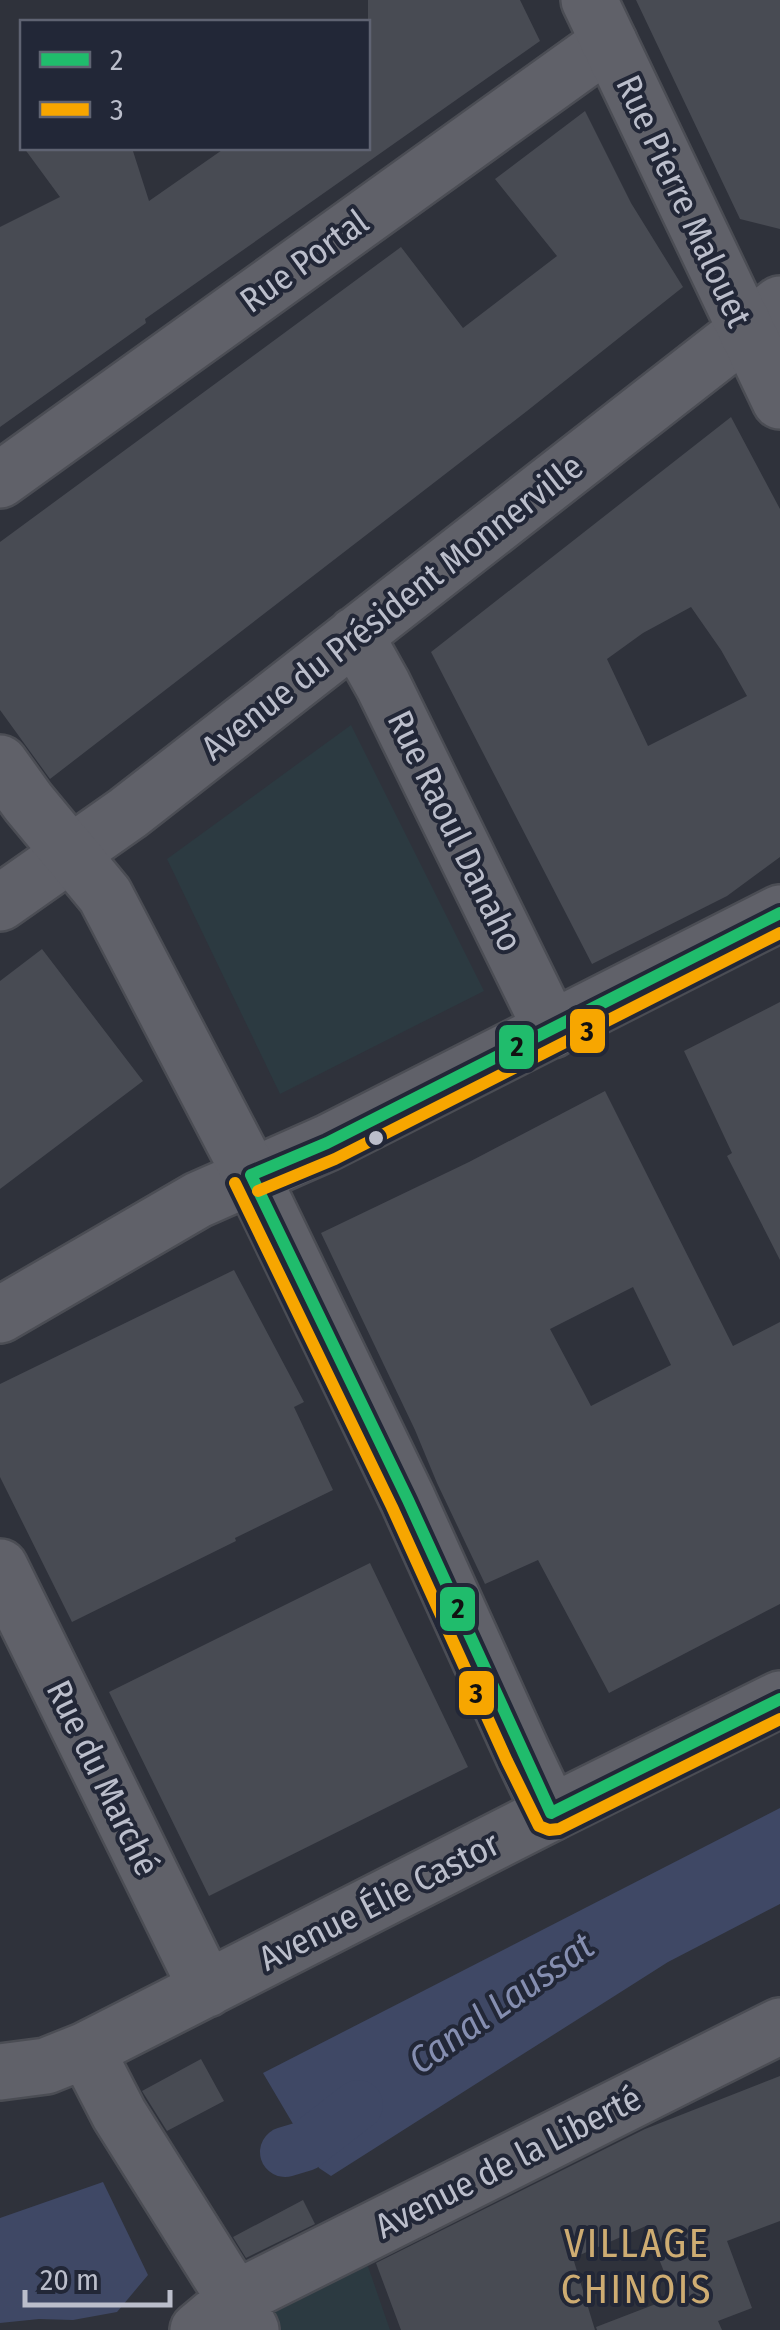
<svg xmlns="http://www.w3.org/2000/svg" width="780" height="2330" font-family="'Fira Sans Condensed',sans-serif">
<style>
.green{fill:#2c3a41}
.water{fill:#3f4865}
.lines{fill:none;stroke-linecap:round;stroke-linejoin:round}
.canal{stroke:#3f4865;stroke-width:50}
.building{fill:#484b53;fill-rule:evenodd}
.minor-casing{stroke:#4b4d54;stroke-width:60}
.tertiary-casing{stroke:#4b4d54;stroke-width:60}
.minor{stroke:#606169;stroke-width:55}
.tertiary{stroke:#606169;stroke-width:55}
.bus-1-casing{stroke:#222737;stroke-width:20}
.bus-2-casing{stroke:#222737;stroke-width:20}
.bus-1{stroke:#20bc6c;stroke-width:12}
.bus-2{stroke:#f7a600;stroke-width:12}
.bus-dot{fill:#bbbecb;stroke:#222737;stroke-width:4}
.labels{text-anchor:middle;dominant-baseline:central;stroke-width:8;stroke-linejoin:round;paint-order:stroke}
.street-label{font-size:35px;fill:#bbbecb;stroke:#222737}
.water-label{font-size:38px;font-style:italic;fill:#858eb0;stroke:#222737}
.quarter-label{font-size:40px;letter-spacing:2.5px;fill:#ceac72;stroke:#222737}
.line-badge{stroke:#222737;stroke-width:4}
.pale-badge-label{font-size:28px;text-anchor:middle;font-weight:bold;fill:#111}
</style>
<rect width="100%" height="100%" fill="#2f323b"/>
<!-- green -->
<path class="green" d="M351 725 484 991 280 1094 167 859Z
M362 2249 390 2330H270L255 2300Z"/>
<!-- water -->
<path class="water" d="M780 1808V1904L668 1962 331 2176 319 2168 263 2073Z
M103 2182 148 2275 117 2312 73 2320 39 2319 0 2323V2218Z"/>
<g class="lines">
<!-- canal -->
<path class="canal" d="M285 2152 305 2146 358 2105"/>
</g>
<!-- building -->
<path class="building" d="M368 0H520L540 41 145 319 146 323 0 427V227L60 197 24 148H132L149 201 225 148H368Z
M636 0H780V229L740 219Z
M585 111 631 203 683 287 527 411 50 779 0 710V542L401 247 463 328 557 256 495 179Z
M731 417 780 509V857L727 896 592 964 431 652ZM691 607 721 650 747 696 648 746 607 659 643 633Z
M42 949 143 1081 0 1189V981Z
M780 1002V1260L727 1156 732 1153 684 1051Z
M605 1091 733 1346 780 1322V1604L609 1693 538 1560 485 1584 437 1483 415 1430 321 1233 469 1162ZM633 1287 671 1365 591 1406 550 1329Z
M234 1270 304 1402 294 1407 333 1490 235 1538 236 1541 72 1622 0 1477V1384Z
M370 1563 468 1767 209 1896 109 1692Z
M201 2059 224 2101 167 2131 142 2091Z
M780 2076V2221L727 2241 752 2308 718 2321 722 2330H597L596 2327 674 2297 646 2226 573 2258 595 2330H401L376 2263 645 2129Z
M303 2200 315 2224 246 2258 233 2237Z"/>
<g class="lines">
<defs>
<path id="minor" d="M0 480 609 42
M355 635 383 685 552 1030
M0 903 128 813 780 304
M0 1315 198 1200 327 1143 780 913
M0 1567 207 1989
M86 2050 119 2114 235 2299 251 2330
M0 2072 46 2066 86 2050 551 1813
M198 2330 235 2299 780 2026"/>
<path id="tertiary" d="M589 0 780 401
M0 763 28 802 105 895 251 1175 408 1500 523 1754 551 1813 780 1699"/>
</defs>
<!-- minor casing -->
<use href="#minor" class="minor-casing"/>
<!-- tertiary casing -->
<use href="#tertiary" class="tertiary-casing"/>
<!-- minor -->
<use href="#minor" class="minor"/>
<!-- tertiary -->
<use href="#tertiary" class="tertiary"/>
<defs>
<path id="bus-1" d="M251 1175 408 1500 551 1813 780 1699
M251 1175 327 1143 780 913"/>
<path id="bus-2" d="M235 1183 392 1507 507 1761 539 1826 549 1830 559 1829 780 1719
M258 1191 335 1159 780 933"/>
</defs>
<!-- bus-1 casing -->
<use href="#bus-1" class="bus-1-casing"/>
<!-- bus-2 casing -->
<use href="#bus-2" class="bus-2-casing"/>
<!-- bus-1 -->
<use href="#bus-1" class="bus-1"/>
<!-- bus-2 -->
<use href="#bus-2" class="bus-2"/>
</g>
<!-- markers -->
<circle class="bus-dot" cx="376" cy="1138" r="9"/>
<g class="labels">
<!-- street labels -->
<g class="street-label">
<text transform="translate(684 201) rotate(65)">Rue Pierre Malouet</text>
<text transform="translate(304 261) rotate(-36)">Rue Portal</text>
<text transform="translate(392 607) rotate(-38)">Avenue du Président Monnerville</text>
<text transform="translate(455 831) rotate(64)">Rue Raoul Danaho</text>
<text transform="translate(103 1778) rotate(64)">Rue du Marché</text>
<text transform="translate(379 1901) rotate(-27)">Avenue Élie Castor</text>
<text transform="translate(508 2162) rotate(-27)">Avenue de la Liberté</text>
</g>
<!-- water labels -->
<g class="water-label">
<text transform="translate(501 2003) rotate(-35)">Canal Laussat</text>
</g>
<!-- quarter labels -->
<g class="quarter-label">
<text x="637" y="2244">VILLAGE<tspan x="637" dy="46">CHINOIS</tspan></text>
</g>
</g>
<g class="line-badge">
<rect x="568" y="1007" width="39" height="48" rx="10" fill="#f7a600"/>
<rect x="497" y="1023" width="39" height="48" rx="10" fill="#20bc6c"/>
<rect x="438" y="1585" width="39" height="48" rx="10" fill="#20bc6c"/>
<rect x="457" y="1669" width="39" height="48" rx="10" fill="#f7a600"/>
</g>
<g class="pale-badge-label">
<text x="587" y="1041">3</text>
<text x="517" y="1056">2</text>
<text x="458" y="1618">2</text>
<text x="476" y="1703">3</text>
</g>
<!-- legend -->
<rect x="20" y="20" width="350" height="130" fill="#222737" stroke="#5f6372" stroke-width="2.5"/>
<rect x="40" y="52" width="50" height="15" fill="#20bc6c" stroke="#5f6372" stroke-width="2.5"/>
<text x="110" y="70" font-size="30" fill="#bbbecb">2</text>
<rect x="40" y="102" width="50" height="15" fill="#f7a600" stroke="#5f6372" stroke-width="2.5"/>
<text x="110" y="120" font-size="30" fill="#bbbecb">3</text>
<!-- scale -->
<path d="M25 2290v15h145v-15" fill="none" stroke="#bbbecb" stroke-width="5"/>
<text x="40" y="2290" font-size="30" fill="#bbbecb" stroke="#222737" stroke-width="8" paint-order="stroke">20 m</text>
</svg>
